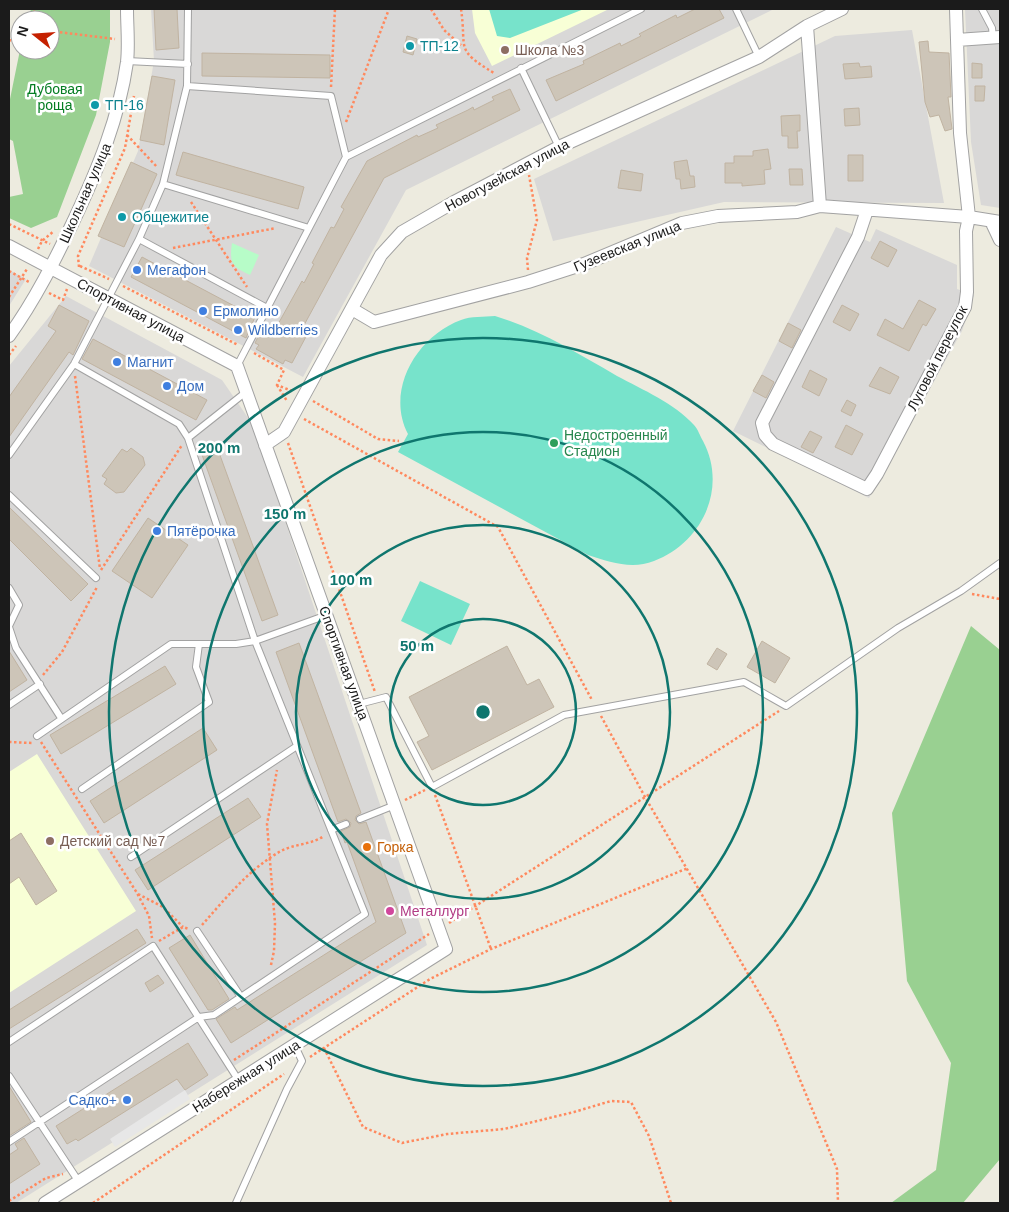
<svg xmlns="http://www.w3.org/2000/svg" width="1009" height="1212" font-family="Arial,sans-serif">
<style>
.residential{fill:#d9d8d7}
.education{fill:#f8ffd6}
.forest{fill:#99d091}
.park{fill:#b7fcc8}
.pitch{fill:#77e3cb}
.parking{fill:#e7e7e7}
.building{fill:#cdc5b8;stroke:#c0b3a1}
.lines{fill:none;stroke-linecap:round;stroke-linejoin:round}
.service-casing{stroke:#a2a2a2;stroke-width:8}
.minor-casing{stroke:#a2a2a2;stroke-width:14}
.path{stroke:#ff895e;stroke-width:2.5;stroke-dasharray:2.5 2.5;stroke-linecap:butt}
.service{stroke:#fff;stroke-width:6}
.minor{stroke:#fff;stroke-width:12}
.ring{fill:none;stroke:#0f766e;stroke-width:2.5}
.culture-dot{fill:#0f9aa8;stroke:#fff;stroke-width:2}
.education-dot{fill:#8d6e63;stroke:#fff;stroke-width:2}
.shop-dot{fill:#3f7fe0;stroke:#fff;stroke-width:2}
.leisure-dot{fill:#2e9e5b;stroke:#fff;stroke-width:2}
.food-dot{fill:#e8710a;stroke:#fff;stroke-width:2}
.hotel-dot{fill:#d1479c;stroke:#fff;stroke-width:2}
.labels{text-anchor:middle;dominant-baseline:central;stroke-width:5;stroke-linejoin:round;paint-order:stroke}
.culture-label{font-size:14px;fill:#0d838f;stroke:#fff;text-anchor:start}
.education-label{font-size:14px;fill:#785e54;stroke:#fff;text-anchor:start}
.park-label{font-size:14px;fill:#057d22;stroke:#fff}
.street-label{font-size:14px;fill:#1b1b1b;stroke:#fff}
.shop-label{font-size:14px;fill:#366cbe;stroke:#fff;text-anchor:start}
.leisure-label{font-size:14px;fill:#27864d;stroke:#fff;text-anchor:start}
.food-label{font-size:14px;fill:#c56008;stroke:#fff;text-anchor:start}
.hotel-label{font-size:14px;fill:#b23c85;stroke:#fff;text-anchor:start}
.centre{fill:#0f766e;stroke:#fff;stroke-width:2.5}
.ring-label{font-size:15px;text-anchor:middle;font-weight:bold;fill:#0f766e;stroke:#fff;stroke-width:5;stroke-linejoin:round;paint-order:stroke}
</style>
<rect width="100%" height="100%" fill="#edebdf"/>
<!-- residential -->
<path class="residential" d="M151 9H774L406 190 303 377 89 266 138 151 154 61Z
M965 9H1000V208L981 205 971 142Z
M912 30 944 203 724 202 553 241 534 179 835 36Z
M836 227 870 242 876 229 957 265V289L974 295 962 331 869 498 733 431Z
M9 270 26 279 9 306Z
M66 296 222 380 253 425 427 945 16 1203H9V366Z"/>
<!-- education -->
<path class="education" d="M472 9H609L492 66 475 33Z
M37 754 136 911 9 993V772Z"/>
<!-- forest -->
<path class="forest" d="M31 9H110V42L96 115 57 217 31 228 9 218V197L23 194 13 141 9 139V104L20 50H50V20H28Z
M971 626 1000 650V1159L963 1203H891L936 1170 951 1063 907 981 892 813Z"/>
<!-- park -->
<path class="park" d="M232 243 259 255 250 275C232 267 229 263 232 243Z"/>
<!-- pitch -->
<path class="pitch" d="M489 9H584L510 38 497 36Z
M495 316C540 330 577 353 617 376 643 390 674 403 694 425 698 429 700 436 703 441 728 488 702 543 654 561 632 570 609 562 588 555L398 452 408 434C385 390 417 336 461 320 471 316 484 317 495 316Z
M420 581 470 604 451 645 401 621Z"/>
<!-- parking -->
<path class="parking" d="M185 1090 190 1099 115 1147 110 1139Z"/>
<!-- building -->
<path class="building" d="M154 9H177L179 48 156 50Z
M695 9H719L724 18 556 101 546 80 584 64 583 61 620 43 621 46 641 36 639 34 676 15 677 18Z
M407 36 417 39 413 55 403 52Z
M928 41 929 52 949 53 951 97H948L952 129 945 131 939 115 930 117 925 102 919 42Z
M202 53 330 55V78L202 76Z
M859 63 860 67 871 66 872 77 845 79 843 64Z
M972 63 982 64V78H972Z
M152 76 175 80 164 145 140 140Z
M975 86H985L984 101H975Z
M510 89 520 110 384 178 303 327 309 331 292 363 285 360 283 364 256 349 259 345 255 343 263 327 271 331 274 325 277 326 302 281 304 283 314 264 312 263 331 227 334 228 344 209 341 207 367 161 417 135 418 137 438 128 436 125 468 110 473 107 474 110 494 100 492 97Z
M859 108 860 125 845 126 844 109Z
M800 115V131H797L798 148H788V136H782L781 116Z
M768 149 771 169 764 170 765 184 742 186V183H725V163H734V156H753V151Z
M183 152 304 187 298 209 176 175Z
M848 155H863V181H848Z
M687 160 690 176H694L695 187 681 189 680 179H676L674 162Z
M131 162 157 174 124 247 98 236Z
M789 169H802L803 185H790Z
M621 170 643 174 641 191 618 188Z
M880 241 897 250 888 267 871 258Z
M142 257 255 317 246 338 131 277Z
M919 300 936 309 926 326 923 324 909 351 877 335 885 319 903 329Z
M59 305 89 321 73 355 69 352 9 437V397L56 331 48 326Z
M842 305 859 314 850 331 833 322Z
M788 323 801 330 792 348 779 341Z
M93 339 207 400 196 420 82 359Z
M880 367 899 377 890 394 869 386Z
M810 370 827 379 819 396 802 387Z
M762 375 774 382 766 398 753 391Z
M847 400 856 405 851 416 841 411Z
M846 425 863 434 852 455 835 447Z
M810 431 822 437 813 453 801 447Z
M217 447 278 615 262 621 201 452Z
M131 448 143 457 145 465 124 492 116 493 104 484 107 479 102 476 122 449 127 452Z
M9 507 88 584 71 601 9 539Z
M148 518 188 545 152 598 112 571Z
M762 641 790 658 775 683 747 667Z
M299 643 361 813 356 816 355 820 359 824 366 822 406 933 231 1043 216 1019 235 1007 237 1010 376 922 347 842 345 843 341 831 350 827 351 823 346 819 338 822 276 652Z
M507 646 527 685 539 679 554 707 432 770 417 742 429 736 409 697Z
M717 648 727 654 717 670 707 664Z
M9 651 27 680 9 692Z
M165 666 176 684 61 754 50 735Z
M203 728 217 750 104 823 90 801Z
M248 798 261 817 148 890 135 870Z
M21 833 57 891 36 905 19 877 9 884V841Z
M137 929 146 943 9 1029V1010Z
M190 935 229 999 212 1010H208L169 948Z
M158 975 164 983 150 992 145 983Z
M188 1043 208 1075 185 1090 177 1079 78 1141 76 1139 67 1144 56 1126Z
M9 1086 31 1122 9 1136Z
M24 1138 40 1164 9 1184V1155L18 1149 15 1144Z"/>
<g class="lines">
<defs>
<path id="service" d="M736 9 759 57
M982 9 992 28 993 38
M127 61 188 64
M521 68 559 147
M187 86 331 96 346 157
M163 184 309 228
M139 239 267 308
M74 364 179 424 188 438
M237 366 346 157 641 9
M9 455 74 364 139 239 163 184 187 86 188 9
M9 495 96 578
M9 588 19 605 9 626
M9 627 16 648 61 718
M359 704 386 697 432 787 564 715 744 682 786 706 898 628 961 591 1000 563
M9 705 40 684
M37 736 171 644H236L255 641 327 615
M82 789 209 702 196 667 199 644
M360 819 395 805
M331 830 346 824
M131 857 297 746
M197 931 241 997
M9 1042 153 946 239 1081
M9 1076 79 1182
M9 1142 199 1017 214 1015 365 914 255 641 188 438 246 392
M236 1203 287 1089 302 1061 295 1046"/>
<path id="minor" d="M807 26 820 206
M957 40 1000 37
M867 210 858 237 762 423 765 435 773 444 867 489 877 474 965 307 967 292 966 231 969 217 960 133 956 9
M991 221 1000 240
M9 246 237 366 446 949 45 1203
M352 309 374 322 528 282 584 264 682 223 718 216 797 212 820 206 969 217 1000 222
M9 336C35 300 55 260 74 220 98 169 119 118 127 62 129 45 127 26 127 9
M265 445 284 432 381 255 402 232 454 202 559 147 759 57 807 26 842 9"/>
</defs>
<!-- service casing -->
<use href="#service" class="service-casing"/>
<!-- minor casing -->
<use href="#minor" class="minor-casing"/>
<!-- path -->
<path class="path" d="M431 9 444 30 462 46
M461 9C467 50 454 49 494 73
M31 20 34 9
M50 31 115 39
M9 40 20 42
M331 87 335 9
M346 122 389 9
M127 135 157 167
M191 202 247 287
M9 224 50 244
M173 248 276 228
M38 249 42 241 54 231
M80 266 109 279
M79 267 78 256 125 148 134 96
M528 270 527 258 537 220 529 175
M9 271 29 282
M123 286 238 345
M49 293 63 300 67 289
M9 297 27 269
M254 353 284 370 277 385 292 391
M9 355 16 346
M75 376 100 569
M277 385 287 401
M313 401 378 439 399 441
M304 419 498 527 592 700
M288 443 375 692
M101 570 182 445
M972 594 1000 599
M43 675 62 652 97 587
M601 716 645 797 776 1022 837 1169 838 1203
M9 742 32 743
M41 742 137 893 149 916 152 938
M435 795 491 949
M405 800 425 790
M138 894 163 907 183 927
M449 923 779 711
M202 925C225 899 250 868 281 851 294 844 310 845 324 836
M159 941 183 927 189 929
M271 965 274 951 275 923 267 824 277 770
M324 1048 363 1127 402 1143 447 1134 504 1129 574 1112 611 1101 631 1102 649 1136 671 1203
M310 1057 430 979 491 949 688 868
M234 1060 429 934
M9 1201 46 1178 63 1174
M93 1203 284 1074"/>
<!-- service -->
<use href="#service" class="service"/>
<!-- minor -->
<use href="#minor" class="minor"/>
</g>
<!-- distance rings -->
<g class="ring">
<circle cx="483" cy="712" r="93"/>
<circle cx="483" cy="712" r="187"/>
<circle cx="483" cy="712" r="280"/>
<circle cx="483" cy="712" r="374"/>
</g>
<!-- markers -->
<g class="culture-dot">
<circle cx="410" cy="46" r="5"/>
<circle cx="95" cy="105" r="5"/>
<circle cx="122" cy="217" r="5"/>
</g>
<g class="education-dot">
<circle cx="505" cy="50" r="5"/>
<circle cx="50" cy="841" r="5"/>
</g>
<g class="shop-dot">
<circle cx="137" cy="270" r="5"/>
<circle cx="203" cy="311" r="5"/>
<circle cx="238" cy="330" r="5"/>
<circle cx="117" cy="362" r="5"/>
<circle cx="167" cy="386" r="5"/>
<circle cx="157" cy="531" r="5"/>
<circle cx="127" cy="1100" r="5"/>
</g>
<circle class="leisure-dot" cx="554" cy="443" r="5"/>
<circle class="food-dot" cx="367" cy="847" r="5"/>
<circle class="hotel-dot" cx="390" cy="911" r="5"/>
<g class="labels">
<!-- culture labels -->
<g class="culture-label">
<text x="420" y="46">ТП-12</text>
<text x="105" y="105">ТП-16</text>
<text x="132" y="217">Общежитие</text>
</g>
<!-- education labels -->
<g class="education-label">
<text x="515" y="50">Школа №3</text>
<text x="60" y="841">Детский сад №7</text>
</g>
<!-- park labels -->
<g class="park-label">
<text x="55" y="89">Дубовая<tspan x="55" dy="16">роща</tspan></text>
</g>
<!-- street labels -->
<g class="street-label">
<text transform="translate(507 175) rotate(-28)">Новогузейская улица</text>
<text transform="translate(85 193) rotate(-66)">Школьная улица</text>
<text transform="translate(627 246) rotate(-22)">Гузеевская улица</text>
<text transform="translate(131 310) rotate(28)">Спортивная улица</text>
<text transform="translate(937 358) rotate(-63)">Луговой переулок</text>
<text transform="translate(344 663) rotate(70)">Спортивная улица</text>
<text transform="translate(246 1076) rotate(-32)">Набережная улица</text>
</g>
<!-- shop labels -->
<g class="shop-label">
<text x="147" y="270">Мегафон</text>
<text x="213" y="311">Ермолино</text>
<text x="248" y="330">Wildberries</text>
<text x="127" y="362">Магнит</text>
<text x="177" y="386">Дом</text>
<text x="167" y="531">Пятёрочка</text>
<text x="117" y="1100" text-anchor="end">Садко+</text>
</g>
<!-- leisure labels -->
<g class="leisure-label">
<text x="564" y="435">Недостроенный<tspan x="564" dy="16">Стадион</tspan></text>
</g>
<!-- food labels -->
<g class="food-label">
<text x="377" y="847">Горка</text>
</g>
<!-- hotel labels -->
<g class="hotel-label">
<text x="400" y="911">Металлург</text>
</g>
</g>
<circle cx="483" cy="712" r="8" class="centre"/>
<g class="ring-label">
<text x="219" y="453">200 m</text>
<text x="285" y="519">150 m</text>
<text x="351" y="585">100 m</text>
<text x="417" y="651">50 m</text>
</g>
<!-- border -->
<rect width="1009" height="1212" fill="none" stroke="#1b1b1b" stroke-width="20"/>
<!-- north arrow -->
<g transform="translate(35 35) rotate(287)"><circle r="24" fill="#ffffff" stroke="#a4a4a4"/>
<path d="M0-4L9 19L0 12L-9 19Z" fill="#c52100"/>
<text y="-8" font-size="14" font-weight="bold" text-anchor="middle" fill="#1b1b1b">N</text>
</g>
</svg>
